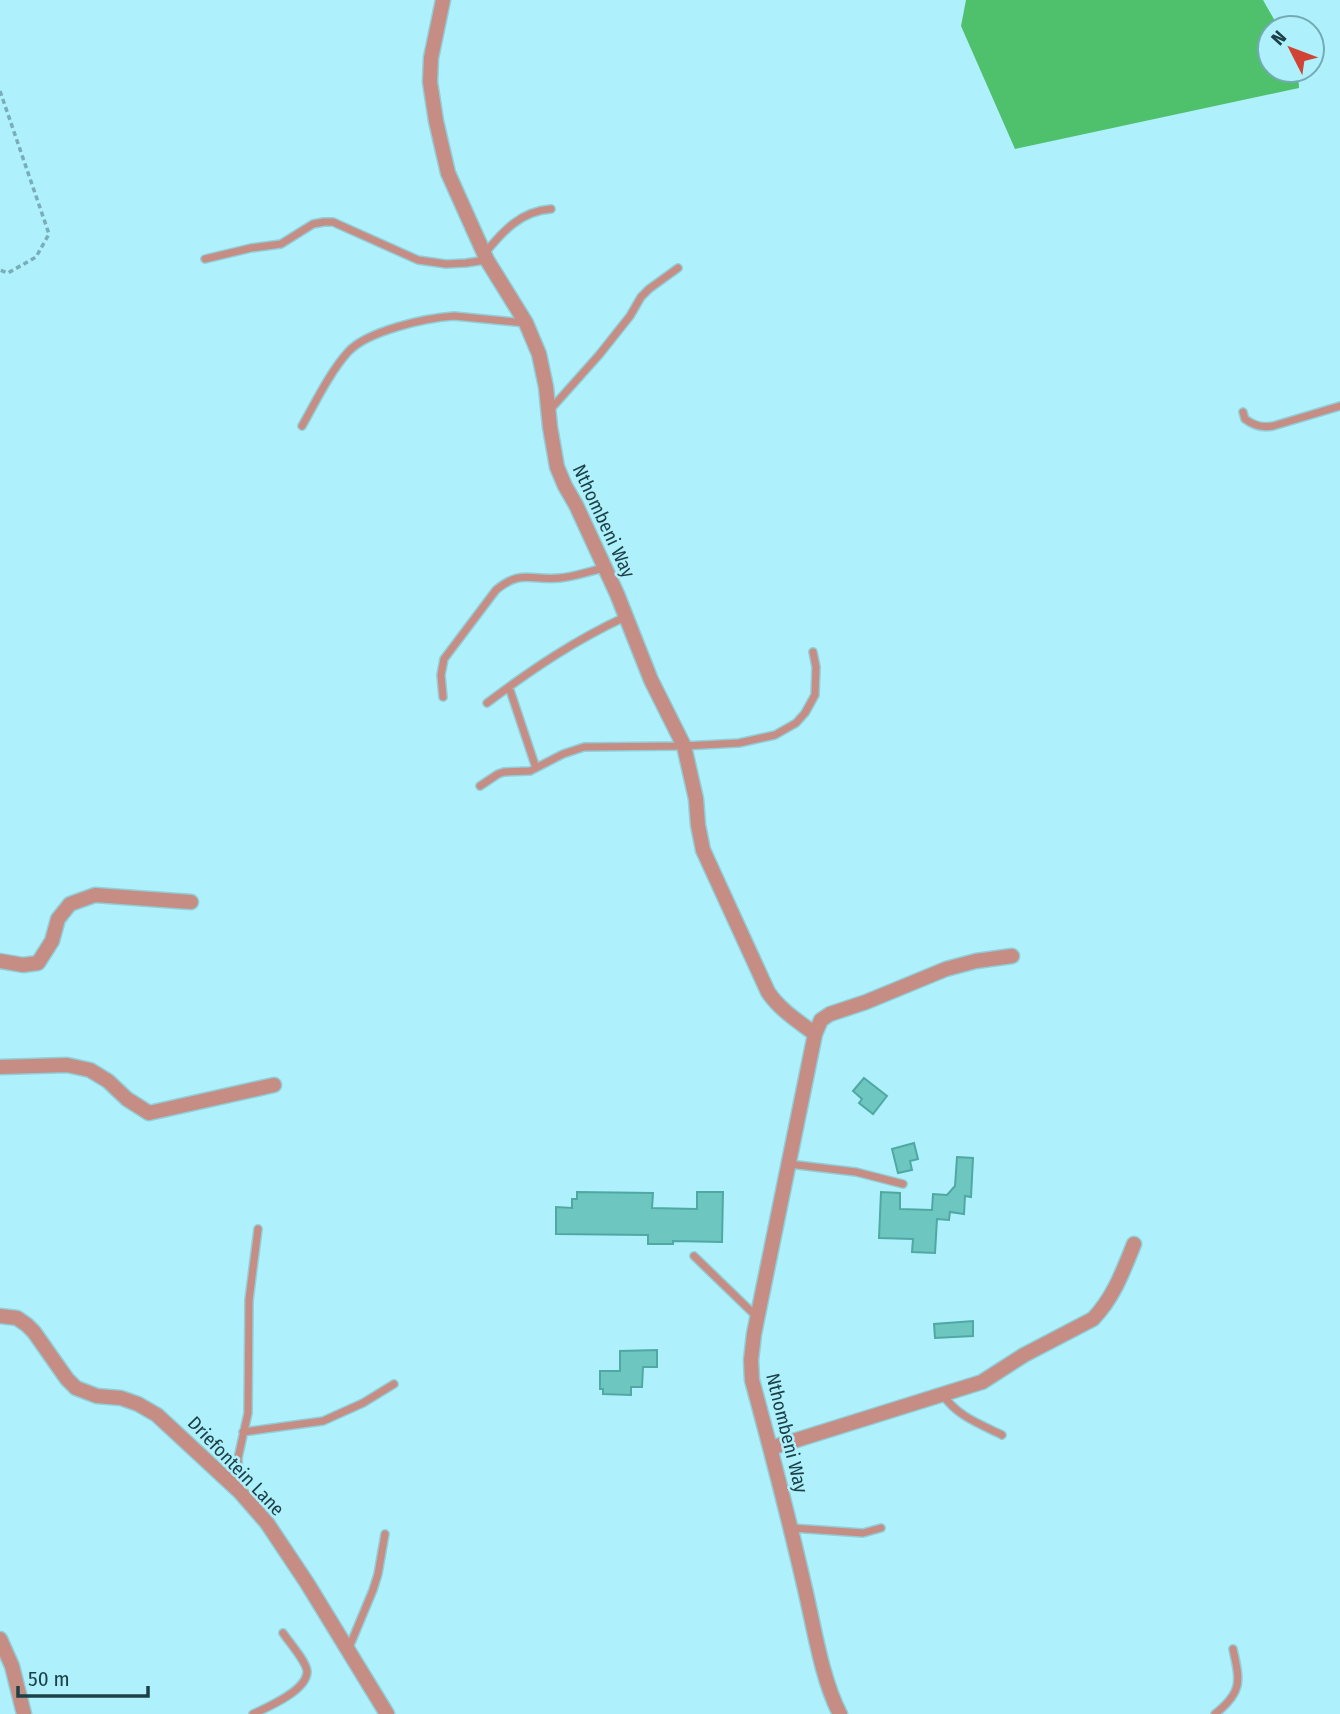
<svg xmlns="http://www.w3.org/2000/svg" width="1340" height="1714" font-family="'Fira Sans Condensed',sans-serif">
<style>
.water{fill:#4fc16d}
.building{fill:#6ec6c0;stroke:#4fa8a2;stroke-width:2}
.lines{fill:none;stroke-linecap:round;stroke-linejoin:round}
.service-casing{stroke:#91ced8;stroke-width:10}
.minor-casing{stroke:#91ced8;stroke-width:17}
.path{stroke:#77aeb8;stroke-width:3.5;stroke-dasharray:5 3.5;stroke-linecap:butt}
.service{stroke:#c68d84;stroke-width:7}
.minor{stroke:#c68d84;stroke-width:14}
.labels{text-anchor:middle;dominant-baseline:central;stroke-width:5;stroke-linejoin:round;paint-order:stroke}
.street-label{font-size:19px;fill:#1c4046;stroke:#aef1fd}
</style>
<rect width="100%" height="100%" fill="#aef1fd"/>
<!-- water -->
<path class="water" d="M966 0H1263L1279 28H1270V70H1298L1299 88 1015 149 961 26Z"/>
<!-- building -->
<path class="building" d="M864 1078 887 1096 873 1114 859 1103 862 1099 853 1091Z
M914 1143 918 1159 910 1161 912 1170 898 1173 892 1149Z
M957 1157 973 1158 971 1197 965 1196 964 1214 950 1212 949 1220 937 1219 935 1253 912 1252 913 1239 879 1238 881 1192 900 1193V1209L932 1210 933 1194 947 1195 955 1186Z
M577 1192 653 1193 652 1208 697 1209V1192H723L722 1242 673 1241V1244H648V1235L556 1234V1207L572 1208V1199H577Z
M973 1321V1336L935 1338 934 1324Z
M657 1350V1367H643L642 1387H631V1395L603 1394V1389H600V1371H620V1351Z"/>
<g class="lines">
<defs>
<path id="service" d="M485 253C503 231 521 211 551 209
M205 259 251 248 281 244 313 224 324 222H333L418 260 446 264 466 263 486 260
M549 411 599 355 630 316 641 297 649 289 678 268
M1243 412 1245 419C1254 426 1262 428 1273 426L1340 406
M302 426C315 403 330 372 348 352 367 331 425 318 454 316L525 323
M509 687 536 768
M443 697 441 675 444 659 496 590C521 569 531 581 560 578 574 577 590 571 604 568
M487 703C531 670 575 640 625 617
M480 786 498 774 504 772 530 771 563 754 584 747 684 746 739 743 775 735 796 723 805 713 815 695 816 667 813 652
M789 1164 856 1172 903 1184
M694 1256 757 1317
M943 1395C957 1416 980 1424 1002 1435
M243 1432 323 1421 363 1403 394 1384
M239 1491 238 1458 248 1413 249 1300 258 1229
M792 1528 863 1533 881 1528
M348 1650 373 1590 378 1574 385 1534
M253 1714C268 1707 308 1690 307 1671 306 1661 289 1642 283 1633
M1215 1714C1243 1692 1240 1681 1233 1649"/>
<path id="minor" d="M443 0 431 58 430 82 436 121 448 173 487 260 526 323 539 354 546 387 550 427 557 467 565 486 576 505 617 594 651 680 684 746 696 799 698 825 703 850 768 992C780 1010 798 1021 815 1034L754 1334 751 1360 752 1380C771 1450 789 1519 805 1589 814 1627 822 1680 840 1714
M0 961 23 965 38 963 52 941 58 919 70 904 95 895 191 902
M815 1034 821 1020 830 1014 866 1002 946 969 976 961 1012 956
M0 1067 67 1065 90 1070 108 1081 127 1099 149 1113 274 1085
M0 1316 17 1318 27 1325 34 1332 67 1379 76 1388 97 1396 121 1398 138 1404 157 1415 239 1491 267 1523 307 1583 387 1714
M771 1448 982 1382 1024 1355 1093 1319C1114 1297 1123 1271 1134 1244
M0 1639 12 1666 24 1714"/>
</defs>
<!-- service casing -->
<use href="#service" class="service-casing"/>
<!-- minor casing -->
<use href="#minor" class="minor-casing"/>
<!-- path -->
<path class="path" d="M0 91 49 234 36 257 8 273 0 270"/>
<!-- service -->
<use href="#service" class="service"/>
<!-- minor -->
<use href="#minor" class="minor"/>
</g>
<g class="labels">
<!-- street labels -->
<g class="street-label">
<text transform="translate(604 521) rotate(65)">Nthombeni Way</text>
<text transform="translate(787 1433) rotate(76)">Nthombeni Way</text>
<text transform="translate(236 1466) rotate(46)">Driefontein Lane</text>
</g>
</g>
<!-- north arrow -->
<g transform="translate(1291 49) rotate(312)"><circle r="33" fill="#aef1fd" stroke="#74aab4" stroke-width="2"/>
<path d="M0-5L12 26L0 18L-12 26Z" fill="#d04335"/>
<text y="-10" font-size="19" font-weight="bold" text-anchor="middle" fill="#1c4046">N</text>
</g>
<!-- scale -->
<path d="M18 1686v10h130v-10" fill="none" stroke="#1c4046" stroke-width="3.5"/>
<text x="28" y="1686" font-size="21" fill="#1c4046" stroke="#aef1fd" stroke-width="5" paint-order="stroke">50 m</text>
</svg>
